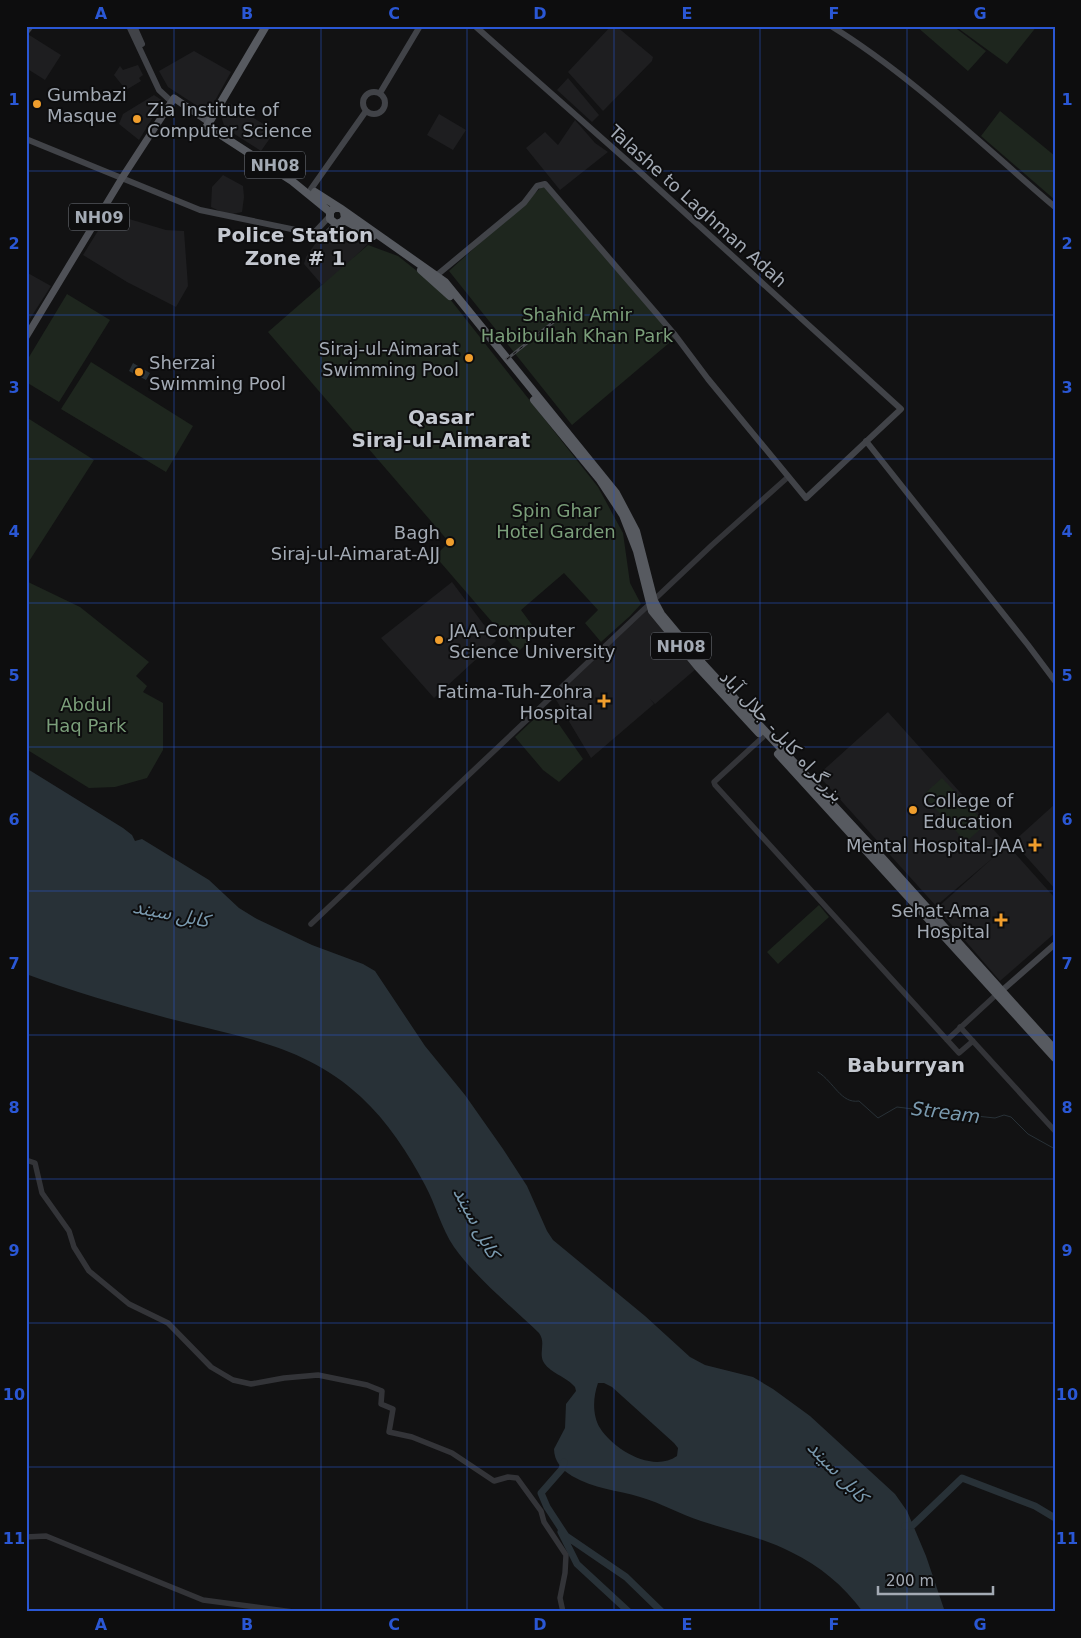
<svg xmlns="http://www.w3.org/2000/svg" width="1081" height="1638" font-family="'DejaVu Sans','Noto Sans Arabic',sans-serif">
<style>
.built{fill:#1e1e20}
.green{fill:#1e261e}
.water{fill:#283137;fill-rule:evenodd}
.lines{fill:none;stroke-linecap:round;stroke-linejoin:round}
.stream{stroke:#283137;stroke-width:1}
.river{stroke:#283137;stroke-width:7}
.tertiary{stroke:#333438;stroke-width:5.5}
.secondary{stroke:#414348;stroke-width:6}
.primary{stroke:#4f5157;stroke-width:7}
.trunk{stroke:#575a60;stroke-width:8}
.rail-casing{stroke:#4a4c51;stroke-width:3}
.rail{stroke:#0d0d0e;stroke-width:1;stroke-dasharray:4;stroke-linecap:butt}
.grid{fill:none;stroke:#2a57d4;stroke-width:1;stroke-opacity:0.55}
.poi-dot{fill:#f09e2d;stroke:#0d0d0e;stroke-width:2}
.labels{text-anchor:middle;dominant-baseline:central;stroke-width:4;stroke-linejoin:round;paint-order:stroke}
.shield{fill:#0d0d0e;stroke:#767b82;stroke-width:1}
.shield-label{font-size:16px;font-weight:bold;fill:#a3aab4}
.poi-label{font-size:18px;fill:#a3aab4;stroke:#0d0d0e;text-anchor:start}
.street-label{font-size:18px;fill:#a3aab4;stroke:#0d0d0e}
.park-label{font-size:18px;fill:#7b9f7a;stroke:#0d0d0e}
.water-label{font-size:19px;font-style:italic;fill:#7a9aaf;stroke:#0d0d0e}
.quarter-label{font-size:20px;font-weight:bold;fill:#c4c8d0;stroke:#0d0d0e}
.neatline{fill:none;stroke:#2a57d4;stroke-width:2}
.grid-label{font-size:16px;text-anchor:middle;font-weight:bold;fill:#2a57d4}
</style>
<rect width="100%" height="100%" fill="#121213"/>
<!-- built -->
<path class="built" d="M611 26H616L653 57 652 61 603 111 568 72Z
M26 33 61 55 45 80 26 68Z
M194 51 231 72 212 106 202 109 168 87 159 71Z
M138 65 143 75 139 78 141 81 126 90 114 75 120 66 123 70Z
M568 78 599 115 592 122 557 90Z
M154 95 163 101 139 140 119 124 123 114Z
M229 103 275 131 261 151 225 128 222 119Z
M439 114 466 130 453 150 427 135Z
M575 120 595 143 608 152 560 190 526 148 545 132 558 145Z
M223 175 243 186 244 197 242 212 228 215 211 207 212 187Z
M109 213 166 230 184 231 188 286 176 307 127 282 83 255Z
M345 229 359 233 369 243 324 287 304 264 306 257 319 238Z
M26 272 51 286 26 325Z
M452 582 496 641 434 698 381 638Z
M648 608 697 668 655 704 650 699 654 704 591 758 555 698 584 668Z
M888 712 1055 898V933L1000 981 937 908 995 856 936 906 818 775Z
M1055 804V889L1013 842Z"/>
<!-- green -->
<path class="green" d="M916 26H953L986 51 968 71Z
M955 26H1037L1007 64Z
M1000 111 1055 156V200L981 136Z
M545 184 675 338 572 425 449 271Z
M368 245 398 256 446 294 598 487 623 533 630 583 641 604 630 616 601 642 585 623 598 610 564 573 521 610 532 625 530 627 536 634 518 652 435 556 449 542 268 332Z
M67 294 110 320 59 402 26 382V362Z
M91 362 193 426 166 472 61 409Z
M26 417 94 460 26 566Z
M26 581 80 607 149 662 136 676 147 686 143 692 163 703V750L147 778 115 787 89 788 26 749Z
M547 707 583 759 559 782 543 770 515 737Z
M942 778 986 824 966 842 923 795Z
M819 905 829 917 778 964 767 952Z"/>
<!-- water -->
<path class="water" d="M133 363 150 373 146 380 129 371Z
M26 768 123 828 132 835 135 841 142 839 209 880 239 908 257 919 312 945 363 964 375 971 425 1046 465 1095 503 1149 527 1186 547 1231 553 1240 645 1316 690 1357 705 1365 753 1377 773 1389 810 1416 895 1494 907 1511 926 1556 945 1612H863C843 1585 820 1566 791 1552 762 1537 731 1531 701 1521 680 1514 661 1503 640 1497 617 1490 594 1489 572 1476 562 1470 554 1461 554 1449L565 1428 566 1404 576 1391 575 1387C567 1377 548 1372 543 1361 539 1351 546 1343 539 1333 511 1306 477 1279 454 1247 441 1228 436 1205 425 1185 408 1153 388 1122 361 1097 304 1044 238 1037 167 1018 119 1005 72 991 26 974ZM598 1383H604L612 1387 674 1443 678 1448 677 1456C653 1473 614 1450 600 1428 592 1415 593 1397 598 1383Z"/>
<g class="lines">
<!-- stream -->
<path class="stream" d="M818 1072C834 1082 841 1104 859 1101L878 1118 897 1107 929 1111 936 1107 957 1114 995 1118 1004 1115 1011 1117 1028 1134 1055 1149"/>
<!-- river -->
<path class="river" d="M564 1462 562 1469 541 1493 547 1507 566 1536 626 1577 662 1612
M905 1526 913 1525 962 1478 1035 1506 1055 1518
M561 1532 577 1564 629 1612"/>
<!-- tertiary -->
<path class="tertiary" d="M763 737 714 782 715 785 959 1053 973 1041
M311 924 712 545 788 477
M960 1027 1055 1131
M947 1040 997 994
M26 1160 35 1163 42 1193 69 1231 74 1247 89 1271 129 1304 168 1323 211 1367 233 1380 251 1384 284 1378 318 1375 367 1385 382 1391 381 1404 393 1409 389 1432 412 1437 452 1453 494 1481 508 1477 517 1478 541 1511 544 1522 566 1555 565 1573 560 1598 563 1612
M26 1537 46 1536 203 1600 293 1612"/>
<!-- secondary -->
<path class="secondary" d="M129 26 159 90 172 102
M134 26 142 44
M831 26C912 76 982 145 1055 207
M26 32 31 26
M363 103a11 11 0 1 1 22 0a11 11 0 1 1-22 0Z
M380 93 420 26
M26 139 200 210 320 235 327 233 336 224
M311 189 366 111
M314 233 329 217
M437 275 524 203 537 186 545 184 675 335 708 379 806 498 901 409 640 172 475 26
M866 441 1028 645 1055 681
M998 994 1055 944"/>
<!-- primary -->
<path class="primary" d="M26 337 122 178 174 98 209 122"/>
<!-- trunk -->
<path class="trunk" d="M266 26 207 126 292 181 330 212
M315 192 340 208
M344 212 345 218 342 222 336 224 330 219V212L334 208H340L445 282 616 493 636 531 654 601 661 614 702 663 884 860 1055 1050
M344 220 373 236
M421 270 450 296
M534 400 600 480 623 515 637 551 652 611 698 667 759 733
M778 754 1055 1058"/>
<defs>
<path id="rail" d="M507 359 566 312"/>
</defs>
<!-- rail casing -->
<use href="#rail" class="rail-casing"/>
<!-- rail -->
<use href="#rail" class="rail"/>
</g>
<!-- grid -->
<path class="grid" d="M174 26V1612M321 26V1612M467 26V1612M614 26V1612M760 26V1612M907 26V1612M26 171H1055M26 315H1055M26 459H1055M26 603H1055M26 747H1055M26 891H1055M26 1035H1055M26 1179H1055M26 1323H1055M26 1467H1055"/>
<!-- markers -->
<g class="poi-dot">
<circle cx="37" cy="104" r="5"/>
<circle cx="137" cy="119" r="5"/>
<circle cx="469" cy="358" r="5"/>
<circle cx="139" cy="372" r="5"/>
<circle cx="450" cy="542" r="5"/>
<circle cx="439" cy="640" r="5"/>
<path d="M601.5 693.5h5v5h5v5h-5v5h-5v-5h-5v-5h5z"/>
<circle cx="913" cy="810" r="5"/>
<path d="M1032.5 837.5h5v5h5v5h-5v5h-5v-5h-5v-5h5z"/>
<path d="M998.5 912.5h5v5h5v5h-5v5h-5v-5h-5v-5h5z"/>
</g>
<g class="labels">
<!-- shield labels -->
<g class="shield">
<rect x="245" y="151.5" width="60" height="27" rx="4"/>
<rect x="69" y="203.5" width="60" height="27" rx="4"/>
<rect x="651" y="632.5" width="60" height="27" rx="4"/>
</g>
<g class="shield-label">
<text x="275" y="165">NH08</text>
<text x="99" y="217">NH09</text>
<text x="681" y="646">NH08</text>
</g>
<!-- poi labels -->
<g class="poi-label">
<text x="47" y="94">Gumbazi<tspan x="47" dy="21">Masque</tspan></text>
<text x="147" y="109">Zia Institute of<tspan x="147" dy="21">Computer Science</tspan></text>
<text x="459" y="348" text-anchor="end">Siraj-ul-Aimarat<tspan x="459" dy="21">Swimming Pool</tspan></text>
<text x="149" y="362">Sherzai<tspan x="149" dy="21">Swimming Pool</tspan></text>
<text x="440" y="532" text-anchor="end">Bagh<tspan x="440" dy="21">Siraj-ul-Aimarat-AJJ</tspan></text>
<text x="449" y="630">JAA-Computer<tspan x="449" dy="21">Science University</tspan></text>
<text x="593" y="691" text-anchor="end">Fatima-Tuh-Zohra<tspan x="593" dy="21">Hospital</tspan></text>
<text x="923" y="800">College of<tspan x="923" dy="21">Education</tspan></text>
<text x="1024" y="845" text-anchor="end">Mental Hospital-JAA</text>
<text x="990" y="910" text-anchor="end">Sehat-Ama<tspan x="990" dy="21">Hospital</tspan></text>
</g>
<!-- street labels -->
<g class="street-label">
<text transform="translate(698 206) rotate(42)">Talashe to Laghman Adah</text>
<text transform="translate(782 736) rotate(47)">بزرگراه کابل- جلال آباد</text>
</g>
<!-- park labels -->
<g class="park-label">
<text x="577" y="314">Shahid Amir<tspan x="577" dy="21">Habibullah Khan Park</tspan></text>
<text x="556" y="510">Spin Ghar<tspan x="556" dy="21">Hotel Garden</tspan></text>
<text x="86" y="704">Abdul<tspan x="86" dy="21">Haq Park</tspan></text>
</g>
<!-- water labels -->
<g class="water-label">
<text transform="translate(171 913) rotate(11)">کابل سيند</text>
<text transform="translate(946 1112) rotate(7)">Stream</text>
<text transform="translate(477 1222) rotate(62)">کابل سيند</text>
<text transform="translate(838 1471) rotate(46)">کابل سيند</text>
</g>
<!-- quarter labels -->
<g class="quarter-label">
<text x="295" y="235">Police Station<tspan x="295" dy="23">Zone # 1</tspan></text>
<text x="441" y="417">Qasar<tspan x="441" dy="23">Siraj-ul-Aimarat</tspan></text>
<text x="906" y="1065">Baburryan</text>
</g>
</g>
<!-- border -->
<rect width="1081" height="1638" fill="none" stroke="#0d0d0e" stroke-width="55"/>
<!-- scale -->
<path d="M878 1586v8h115v-8" fill="none" stroke="#a3aab4" stroke-width="2.5"/>
<text x="886" y="1586" font-size="15" fill="#a3aab4" stroke="#0d0d0e" stroke-width="4" paint-order="stroke">200 m</text>
<rect x="28" y="28" width="1026" height="1582" class="neatline"/>
<g class="grid-label">
<text x="101" y="19">A</text>
<text x="247" y="19">B</text>
<text x="394" y="19">C</text>
<text x="540" y="19">D</text>
<text x="687" y="19">E</text>
<text x="834" y="19">F</text>
<text x="980" y="19">G</text>
<text x="14" y="105">1</text>
<text x="1067" y="105">1</text>
<text x="14" y="249">2</text>
<text x="1067" y="249">2</text>
<text x="14" y="393">3</text>
<text x="1067" y="393">3</text>
<text x="14" y="537">4</text>
<text x="1067" y="537">4</text>
<text x="14" y="681">5</text>
<text x="1067" y="681">5</text>
<text x="14" y="825">6</text>
<text x="1067" y="825">6</text>
<text x="14" y="969">7</text>
<text x="1067" y="969">7</text>
<text x="14" y="1113">8</text>
<text x="1067" y="1113">8</text>
<text x="14" y="1256">9</text>
<text x="1067" y="1256">9</text>
<text x="14" y="1400">10</text>
<text x="1067" y="1400">10</text>
<text x="14" y="1544">11</text>
<text x="1067" y="1544">11</text>
<text x="101" y="1630">A</text>
<text x="247" y="1630">B</text>
<text x="394" y="1630">C</text>
<text x="540" y="1630">D</text>
<text x="687" y="1630">E</text>
<text x="834" y="1630">F</text>
<text x="980" y="1630">G</text>
</g>
</svg>
